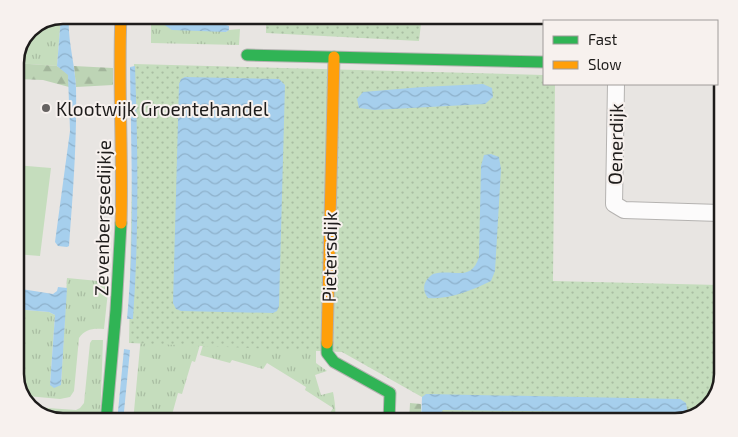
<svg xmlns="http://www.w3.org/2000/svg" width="738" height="437" font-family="'Exo 2',sans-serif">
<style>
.grass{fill:url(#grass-tufts)}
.forest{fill:url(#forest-firs)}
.park{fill:url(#park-dots)}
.pitch{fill:#c5ddbd}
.water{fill:url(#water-waves)}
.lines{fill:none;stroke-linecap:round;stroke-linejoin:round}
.street-casing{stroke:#b5b3b1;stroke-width:18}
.fast-casing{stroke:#b5b3b1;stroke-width:13}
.slow-casing{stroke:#b5b3b1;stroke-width:13}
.street{stroke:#fcfbfb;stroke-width:16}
.fast{stroke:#30b455;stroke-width:11}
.slow{stroke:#ff9f0a;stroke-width:11}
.poi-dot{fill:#656261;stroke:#f7f1ee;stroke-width:2}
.labels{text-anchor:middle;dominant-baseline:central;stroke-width:4;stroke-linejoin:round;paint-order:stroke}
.poi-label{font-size:19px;fill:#1e1c1b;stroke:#f7f1ee;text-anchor:start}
.street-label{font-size:19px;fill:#1e1c1b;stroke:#f7f1ee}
.rim{fill:none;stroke:#1e1c1b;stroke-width:2.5}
</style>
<defs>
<pattern id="grass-tufts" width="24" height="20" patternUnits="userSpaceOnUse" patternTransform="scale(1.25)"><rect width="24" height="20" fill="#c5ddbd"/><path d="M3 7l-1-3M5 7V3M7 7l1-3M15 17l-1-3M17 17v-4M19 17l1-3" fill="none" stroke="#a9bda2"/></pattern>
<pattern id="forest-firs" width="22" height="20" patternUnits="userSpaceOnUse" patternTransform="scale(1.25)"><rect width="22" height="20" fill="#bdd4b5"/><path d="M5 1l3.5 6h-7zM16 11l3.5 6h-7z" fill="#a2b59b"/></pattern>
<pattern id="park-dots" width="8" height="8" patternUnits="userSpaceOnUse" patternTransform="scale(1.25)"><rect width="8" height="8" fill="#c5ddbd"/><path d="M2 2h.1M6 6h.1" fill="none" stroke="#a9bda2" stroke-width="1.8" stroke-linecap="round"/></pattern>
<pattern id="water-waves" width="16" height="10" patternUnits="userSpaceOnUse" patternTransform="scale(1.25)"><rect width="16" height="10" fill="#a6cfed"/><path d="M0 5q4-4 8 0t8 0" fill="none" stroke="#8eb1cb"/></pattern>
</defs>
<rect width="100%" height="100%" fill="#e8e5e2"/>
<!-- grass -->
<path class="grass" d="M151 15H159L163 24 226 32 229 30 240 29 239 45 151 43Z
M61 16 57 66 15 63 29 29Z
M67 278 109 282 104 329C93 328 85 329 79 338L74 391 70 397 60 399 27 396 15 378V309L49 312 55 315 50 385H61Z
M141 336 202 338 195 362 192 361 191 364 182 394 178 393 170 422H133Z
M205 338 316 341V363L327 371 315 375 321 395 333 392C335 402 336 412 335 422H333L335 416 330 413 333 408 305 390 306 387 267 363 263 369 232 360 230 363 200 355Z
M92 340H103L100 422H63L39 415 33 407 76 410 80 408 84 403 90 343Z"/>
<!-- forest -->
<path class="forest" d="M15 63 57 66 68 74 69 87 43 80 15 79Z
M74 66 113 68V85L76 87Z
M410 403 421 404V422H409Z"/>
<!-- park -->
<path class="park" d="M266 15H422L419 41 266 33Z
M134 64 544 75V84H555L553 281 719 285 716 398 676 422H428L429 401 342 352 129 343Z"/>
<!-- pitch -->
<path class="pitch" d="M15 165 51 168 40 256 15 254Z"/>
<!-- water -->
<path class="water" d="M69 15C67 39 75 63 76 88 77 141 73 193 69 246L67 247 58 246 55 242 70 131 68 75 57 66 61 16Z
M159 15H167L171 21 176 23 226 25 229 26V30L226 32 172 30 163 24Z
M135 66C138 151 139 235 133 319H127C135 235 131 151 130 67Z
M185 77 279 79 285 85 279 306 277 311 273 313 181 311 176 309 173 303 179 84 181 79Z
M483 84 492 88 493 97 485 104 374 110 359 108 357 99 363 92 422 87Z
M491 154 499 157 501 169 495 271 491 281C473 290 448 300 428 298 421 289 424 280 433 274 453 268 471 283 479 257L481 166 484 155Z
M58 287 67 288 61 385 54 388 50 385 55 315 49 312 15 309V288L53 294 57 291Z
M124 349 130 350 123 422H117Z
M426 394 680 399 686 403 688 415 673 422 672 418 667 413 443 410 438 416V422H421L422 397Z"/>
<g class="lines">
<defs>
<path id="street" d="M618 21V15
M717 66 723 67
M616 84 614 204 624 210 720 213"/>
<path id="fast" d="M247 55 544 62
M327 343V353L334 362 390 393 389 422
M106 422 116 310 121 223"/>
<path id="slow" d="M121 15C118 84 123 154 121 223
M327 343 334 57"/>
</defs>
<!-- street casing -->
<use href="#street" class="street-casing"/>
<!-- fast casing -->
<use href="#fast" class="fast-casing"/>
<!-- slow casing -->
<use href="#slow" class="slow-casing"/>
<!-- street -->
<use href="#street" class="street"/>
<!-- fast -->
<use href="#fast" class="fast"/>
<!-- slow -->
<use href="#slow" class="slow"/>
</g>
<!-- markers -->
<circle class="poi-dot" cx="46" cy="108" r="5"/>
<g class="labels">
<!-- poi labels -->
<g class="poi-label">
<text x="56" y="108">Klootwijk Groentehandel</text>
</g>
<!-- street labels -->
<g class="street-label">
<text transform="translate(615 144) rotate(-89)">Oenerdijk</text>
<text transform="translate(102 218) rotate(-89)">Zevenbergsedijkje</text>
<text transform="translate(329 257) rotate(-89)">Pietersdijk</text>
</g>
</g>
<!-- crop -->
<path d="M0 0H738V437H0ZM63 24H675A39 39 0 0 1 714 63V374A39 39 0 0 1 675 413H63A39 39 0 0 1 24 374V63A39 39 0 0 1 63 24Z" fill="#f7f1ee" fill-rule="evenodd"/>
<path class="rim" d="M63 24H675A39 39 0 0 1 714 63V374A39 39 0 0 1 675 413H63A39 39 0 0 1 24 374V63A39 39 0 0 1 63 24Z"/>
<!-- legend -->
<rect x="543" y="20" width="175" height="65" fill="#f7f1ee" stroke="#a09c9a"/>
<rect x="553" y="36" width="25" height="8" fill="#30b455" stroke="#a09c9a"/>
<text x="588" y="45" font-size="15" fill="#1e1c1b">Fast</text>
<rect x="553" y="61" width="25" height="8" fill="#ff9f0a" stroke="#a09c9a"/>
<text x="588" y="70" font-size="15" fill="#1e1c1b">Slow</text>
</svg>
